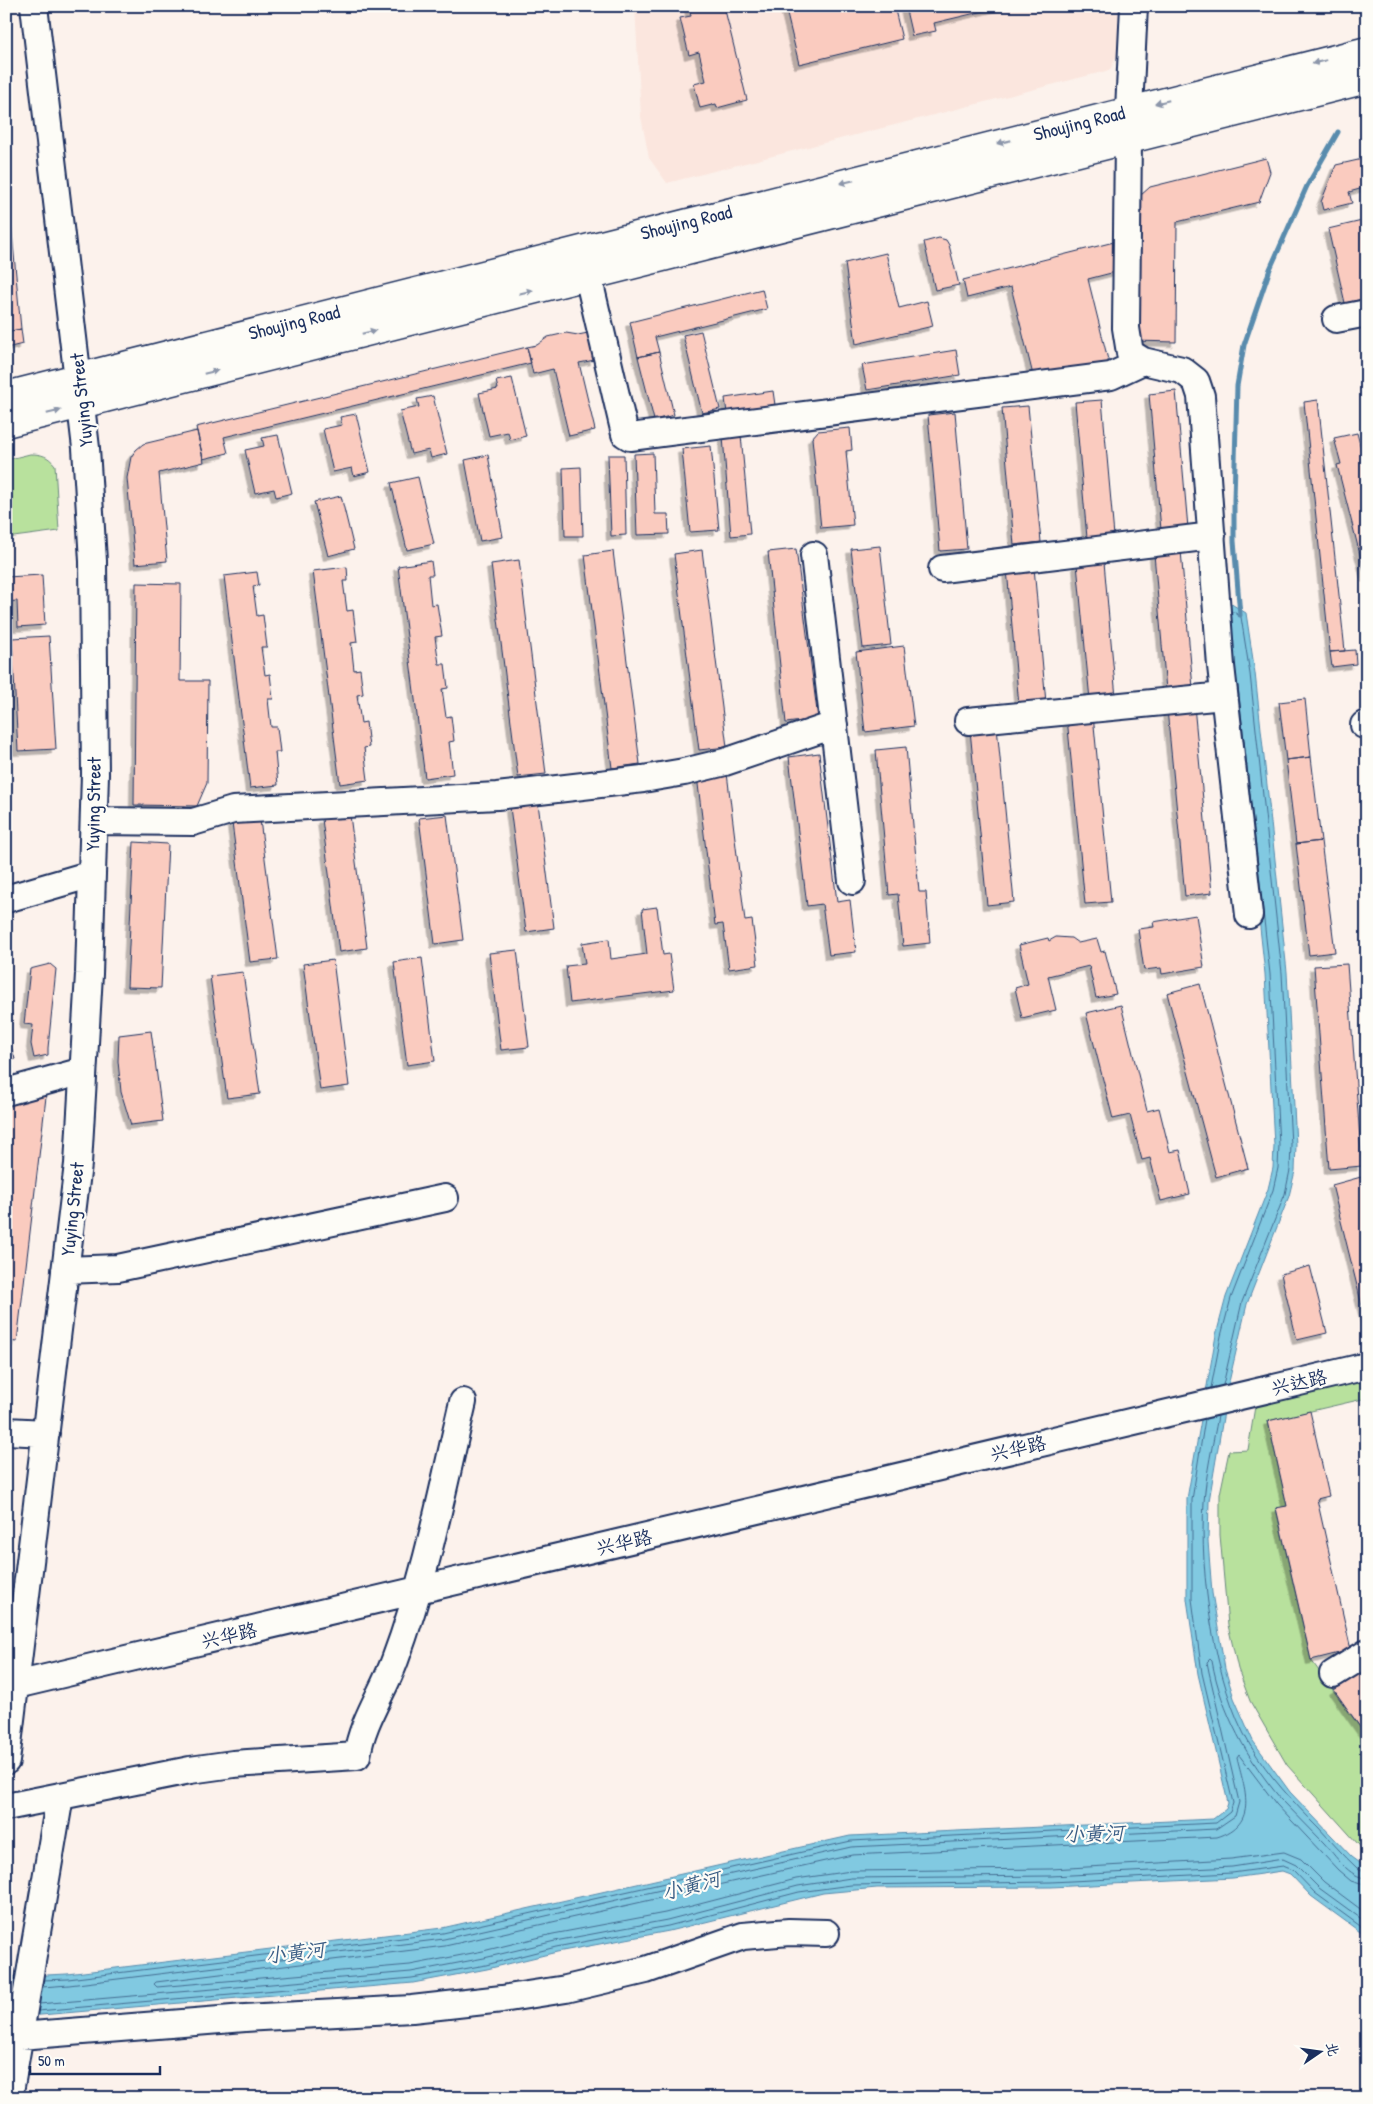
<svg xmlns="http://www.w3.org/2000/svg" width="1373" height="2104" font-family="'Patrick Hand','LXGW WenKai TC',sans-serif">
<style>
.built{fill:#fbe6de}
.green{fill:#b8e19d;stroke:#6a887e}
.water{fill:#81c9e1;stroke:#588bad}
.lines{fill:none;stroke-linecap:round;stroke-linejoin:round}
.shore{stroke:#446d92;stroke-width:1}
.stream{stroke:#588bad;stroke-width:5}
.building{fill:#facbbf;stroke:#1b2f5e;filter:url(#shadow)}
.minor-casing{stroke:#1b2f5e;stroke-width:30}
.major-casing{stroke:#1b2f5e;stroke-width:31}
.minor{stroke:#fdfcf7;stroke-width:26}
.major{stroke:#fdfcf7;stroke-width:28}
.oneway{fill:#8c96aa}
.labels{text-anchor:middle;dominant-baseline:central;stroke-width:4.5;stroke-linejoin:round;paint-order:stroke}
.street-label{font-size:19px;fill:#1b2f5e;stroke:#fdfcf7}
.water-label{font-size:20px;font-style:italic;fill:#3a5d85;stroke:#fdfcf7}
</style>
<defs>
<filter id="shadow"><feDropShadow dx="-4.5" dy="4.5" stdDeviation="0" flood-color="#0004"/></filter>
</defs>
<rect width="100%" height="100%" fill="#fcf2ec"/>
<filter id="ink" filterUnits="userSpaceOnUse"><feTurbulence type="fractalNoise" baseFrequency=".02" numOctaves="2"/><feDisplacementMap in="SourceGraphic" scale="10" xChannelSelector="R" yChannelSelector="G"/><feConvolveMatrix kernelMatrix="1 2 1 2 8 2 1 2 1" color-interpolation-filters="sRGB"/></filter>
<g filter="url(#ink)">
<!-- built -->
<path class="built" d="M635 6H1120L1118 53 1110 70 667 183 649 158 641 117Z"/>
<!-- green -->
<path class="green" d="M30 454C42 454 48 456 55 465L59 531 6 538V460Z
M1367 1375V1398L1268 1421 1287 1506 1276 1509 1311 1660 1367 1737V1854L1287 1765 1250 1701 1238 1669 1228 1625 1220 1535V1494L1229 1451 1248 1450 1256 1400Z"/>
<!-- water -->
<path class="water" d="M1225 600 1246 613 1255 673 1287 972 1296 1145 1295 1171 1289 1196 1247 1304 1229 1382 1209 1501 1208 1541 1212 1593 1225 1669 1234 1698 1253 1741 1290 1792 1352 1857 1367 1868V1937L1311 1896 1290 1874 1282 1871 1233 1878 1051 1887 877 1888 823 1893 669 1931 557 1952 487 1969 413 1983 6 2018V1977L67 1974 442 1928 850 1836 1213 1819 1226 1809 1228 1803 1198 1674 1187 1599V1499L1216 1335 1226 1297 1268 1189 1273 1168 1274 1145 1265 974Z"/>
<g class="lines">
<!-- shore -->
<path class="shore" d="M1223 1385 1242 1302 1285 1194 1290 1170 1291 1145 1282 973 1250 674 1241 617 1234 612H1231
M1211 1388 1221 1336 1231 1298 1273 1190 1278 1168 1279 1145 1270 974 1238 686
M1218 1416C1213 1444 1206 1473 1204 1502 1199 1573 1214 1684 1250 1745 1269 1776 1293 1802 1318 1827 1331 1841 1343 1855 1357 1868L1367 1872
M1367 1886 1351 1881 1338 1870 1276 1804 1239 1755 1237 1758C1244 1789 1260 1824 1217 1837L852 1855 445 1946 156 1982 154 1984 157 1987 410 1965 483 1951 553 1934 665 1913 796 1879 851 1871 1051 1869 1231 1859 1284 1852 1301 1859 1324 1882 1367 1914
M43 1980 68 1979 443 1933 851 1841 1216 1823 1230 1812 1233 1803 1202 1673 1192 1599V1500L1205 1419
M42 1987 69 1985 444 1939 851 1847 1216 1829 1235 1816 1239 1802 1209 1672 1207 1662 1210 1659 1212 1661C1221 1712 1248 1760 1281 1799 1295 1814 1310 1828 1324 1843 1335 1855 1349 1878 1367 1878
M39 2004 411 1972 484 1958 555 1941 667 1920 798 1886 851 1878 1051 1876 1232 1867 1283 1859 1296 1865 1319 1888 1367 1923
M38 2011 412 1978 486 1965 556 1947 668 1926 799 1892 851 1885 1051 1882 1232 1873 1283 1866 1293 1870 1315 1893 1367 1931"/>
<!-- stream -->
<path class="stream" d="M1240 615 1234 541V500L1237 386 1244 345 1270 269 1307 186 1338 132"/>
</g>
<!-- building -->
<path class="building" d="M689 6H724L747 100 717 108 716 104 700 108 694 84 706 81 699 52 689 55 680 18 691 16Z
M785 6H894L902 39 799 64Z
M905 6H1005L934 23 936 31 912 36Z
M1266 158 1270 172 1259 202 1177 222 1176 342 1134 341 1140 196 1150 187Z
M1367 158V187L1349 192 1352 203 1323 210 1321 202 1336 165Z
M6 169 21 329 6 332Z
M1362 221 1367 242V298L1345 303 1328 229Z
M939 238 946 240 949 245 959 285 935 290 924 242Z
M1118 241 1119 271 1088 279 1109 364 1035 383 1011 287 967 298 963 280Z
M886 253 899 308 927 301 933 326 856 344 845 263Z
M762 289 767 309 655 337 659 352 638 357 630 322Z
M21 329 23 344 6 348V332Z
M701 331 720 409 702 413 683 335Z
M566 333 578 335 588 333 595 360 579 363 595 430 569 436 553 369 533 374 527 347 537 345 548 337Z
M527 347 531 363 224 437 228 453 203 459 196 427Z
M956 350 960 375 867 390 862 365Z
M659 352 674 415 654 420 638 357Z
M512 378 526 436 510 440 508 432 489 436 479 393 498 389 496 381Z
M773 391 775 405 727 413 725 398Z
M1176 391 1188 528 1161 530 1149 394Z
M433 396 447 454 431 458 429 450 411 454 400 411 419 407 417 399Z
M1102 400 1114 536 1087 538 1075 402Z
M1318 400 1345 651 1330 652 1304 402Z
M1028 406 1041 542 1014 545 1002 408Z
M955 412 967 549 940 551 928 415Z
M356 414 370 472 354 476 352 468 333 472 323 429 342 425 340 417Z
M850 428 852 450 846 451 853 525 821 528 812 438 818 431Z
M197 431 204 462 159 473 167 561 135 564 127 478 131 457 136 450 143 444Z
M1357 433 1367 472 1366 578 1337 465 1341 464 1334 438Z
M278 435 292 493 276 497 274 489 255 493 245 450 264 446 262 438Z
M741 435 750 534 731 536 723 437Z
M711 446 719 530 690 532 682 449Z
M653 453 655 514H668L669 534 637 535 634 454Z
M488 455 503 537 480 541 465 460Z
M608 455H624L626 535 611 536Z
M581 467 583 536H565L563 468Z
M418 477 434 544 407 550 391 483Z
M341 496 354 549 328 556 314 502Z
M880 546 891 645 863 648 851 549Z
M796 549 818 719 786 723 768 552Z
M702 550 727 747 699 750 674 554Z
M613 551 640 764 612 768 585 555Z
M1181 551 1193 688 1166 690 1154 554Z
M519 560 546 774 518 777 491 564Z
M431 561 433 575H428L431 605 437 604 442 636 435 637 439 664H445L448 688 442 689 446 717 451 716 454 741 449 742 453 774 425 778 398 566Z
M1104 562 1116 698 1090 700 1077 564Z
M347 567 348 581H343L347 611 353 610 357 642 351 643 354 670 360 669 363 694 357 695 361 723 366 722 369 747 364 748 368 780 340 784 313 571Z
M1034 567 1046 703 1019 706 1007 569Z
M257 572 259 585 253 586 257 616 263 615 267 647H261L265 675 270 674 273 699H268L271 727H277L280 752H275L278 785 250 788 224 576Z
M42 575 45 625 18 627 17 601 6 602V577Z
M136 583 181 584 180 681H208L207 783 197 806 134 805Z
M49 636 56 749 18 751 12 638Z
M904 646 914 726 865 732 856 652Z
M1355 650 1356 664 1332 667 1330 652Z
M1305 699 1311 757 1286 760 1279 702Z
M1194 706 1212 893 1185 896 1167 709Z
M1093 715 1111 902 1085 904 1067 718Z
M997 727 1014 902 987 905 970 730Z
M906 747 919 892H926L930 943 903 946 898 894 889 895 876 750Z
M819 753 837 902 850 900 856 952 829 955 822 904 807 906 789 757Z
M1311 757 1321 841 1296 844 1286 760Z
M727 773 745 921 752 920 758 965 729 969 723 924 715 925 697 776Z
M538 803 554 928 526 932 510 807Z
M350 815 367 948 339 952 322 819Z
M447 815 463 940 435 944 419 818Z
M260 820 278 959 250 962 232 823Z
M1321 841 1335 952 1309 955 1296 844Z
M134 842 168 844 161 988 127 987Z
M657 907 663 955 669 954 674 990 570 1003 566 966 585 964 582 943 609 939 611 959 647 954 642 909Z
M1196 915 1204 967 1162 974 1161 968 1144 970 1138 929 1154 927 1153 922Z
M1056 937 1071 938 1078 943 1097 939 1101 952 1105 951 1116 994 1096 998 1089 966 1048 976 1056 1010 1022 1018 1015 988 1028 984 1019 945 1048 938 1049 941Z
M517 950 529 1047 501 1050 489 953Z
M422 958 435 1061 407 1065 394 962Z
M333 960 349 1086 320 1090 303 964Z
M50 964 56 969 48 1048V1055L34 1058 31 1044 33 1025 24 1024 30 969Z
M1347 964 1362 1166 1329 1169 1314 966Z
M243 972 260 1094 227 1098 210 976Z
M1200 984 1248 1168 1216 1177 1167 993Z
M1121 1005 1147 1111 1159 1108 1170 1152 1180 1150 1190 1194 1161 1201 1150 1158 1142 1160 1130 1115 1113 1119 1086 1013Z
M151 1031 163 1121 131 1125 121 1092 118 1061 119 1035Z
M6 1037H8L15 1059 11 1060 13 1068 6 1071Z
M38 1091 46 1097 17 1342 6 1341V1099Z
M1361 1177 1367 1201 1366 1322 1332 1185Z
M1310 1266 1327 1333 1297 1340 1281 1274Z
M1310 1411 1329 1496 1317 1499 1351 1650 1311 1660 1276 1508 1287 1506 1268 1421Z
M1360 1672 1367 1682V1737L1334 1690Z"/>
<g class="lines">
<defs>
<path id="minor" d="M1129 110 1134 6
M1128 139 1126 328 1130 353 1143 361 1182 370 1196 381 1201 396 1221 666 1249 915
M588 276 625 434 630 437 1111 376 1143 361
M1336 319 1367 313
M814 555 852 881
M942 569 1212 536
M968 721 1224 696
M1364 725H1367
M94 821 193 822 233 810 497 796 643 779 684 772 725 762 834 725
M6 899 92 874
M6 1092 83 1071
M65 1270 118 1268 445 1198
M6 1431 46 1433
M1333 1674 1367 1653
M16 1685 1367 1366
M6 1761 78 1164 89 974 95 774 93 561 86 448 34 6
M6 1807 190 1770 233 1764 357 1756C362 1721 383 1693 395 1660 426 1577 443 1488 463 1402
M20 2036 245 2018 412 2009 502 1999 566 1989 646 1970 743 1936 789 1932 826 1933
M9 2098 60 1796"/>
<path id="major" d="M6 396 1367 51
M6 423 1367 79"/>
</defs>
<!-- minor casing -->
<use href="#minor" class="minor-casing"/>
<!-- major casing -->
<use href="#major" class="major-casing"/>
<!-- minor -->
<use href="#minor" class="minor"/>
<!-- major -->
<use href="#major" class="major"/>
</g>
<!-- one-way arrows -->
<defs><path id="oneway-solid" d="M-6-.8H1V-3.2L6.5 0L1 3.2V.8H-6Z" transform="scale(1.25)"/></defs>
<g class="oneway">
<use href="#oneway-solid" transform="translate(1319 62) rotate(166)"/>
<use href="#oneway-solid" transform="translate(1162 102) rotate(166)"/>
<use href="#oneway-solid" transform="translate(1004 142) rotate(166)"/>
<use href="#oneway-solid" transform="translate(847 182) rotate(166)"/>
<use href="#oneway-solid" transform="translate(526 292) rotate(-14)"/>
<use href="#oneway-solid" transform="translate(369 332) rotate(-14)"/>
<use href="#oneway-solid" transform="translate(211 372) rotate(-14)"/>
<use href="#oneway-solid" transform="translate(54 412) rotate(-14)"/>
</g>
</g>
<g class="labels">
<!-- street labels -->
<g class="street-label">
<text transform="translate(1079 123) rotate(-14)">Shoujing Road</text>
<text transform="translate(686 222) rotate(-14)">Shoujing Road</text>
<text transform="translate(294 322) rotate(-14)">Shoujing Road</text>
<text transform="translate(81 400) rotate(-96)">Yuying Street</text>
<text transform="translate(93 804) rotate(-89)">Yuying Street</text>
<text transform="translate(72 1209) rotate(-84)">Yuying Street</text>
<text transform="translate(1299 1382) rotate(-13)">兴达路</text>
<text transform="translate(1018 1448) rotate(-13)">兴华路</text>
<text transform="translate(624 1542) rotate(-13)">兴华路</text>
<text transform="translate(229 1635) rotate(-13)">兴华路</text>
</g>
<!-- water labels -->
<g class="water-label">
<text transform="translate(1094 1833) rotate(-2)">小黄河</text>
<text transform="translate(691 1885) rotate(-15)">小黄河</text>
<text transform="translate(295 1952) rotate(-7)">小黄河</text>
</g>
</g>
<!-- margin -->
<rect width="1373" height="2104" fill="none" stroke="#fdfcf7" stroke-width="25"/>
<rect x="12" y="12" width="1348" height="2079" fill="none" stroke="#1b2f5e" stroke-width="2" filter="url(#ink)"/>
<!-- north arrow -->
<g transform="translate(1320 2052) rotate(77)" stroke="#fdfcf7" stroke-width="4" paint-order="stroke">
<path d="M0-4L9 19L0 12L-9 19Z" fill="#1b2f5e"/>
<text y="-8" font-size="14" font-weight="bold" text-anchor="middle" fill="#1b2f5e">北</text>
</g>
<!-- scale -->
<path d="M30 2066v8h130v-8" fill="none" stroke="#1b2f5e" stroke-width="2.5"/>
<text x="38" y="2066" font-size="15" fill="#1b2f5e" stroke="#fdfcf7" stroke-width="4" paint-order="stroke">50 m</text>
</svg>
